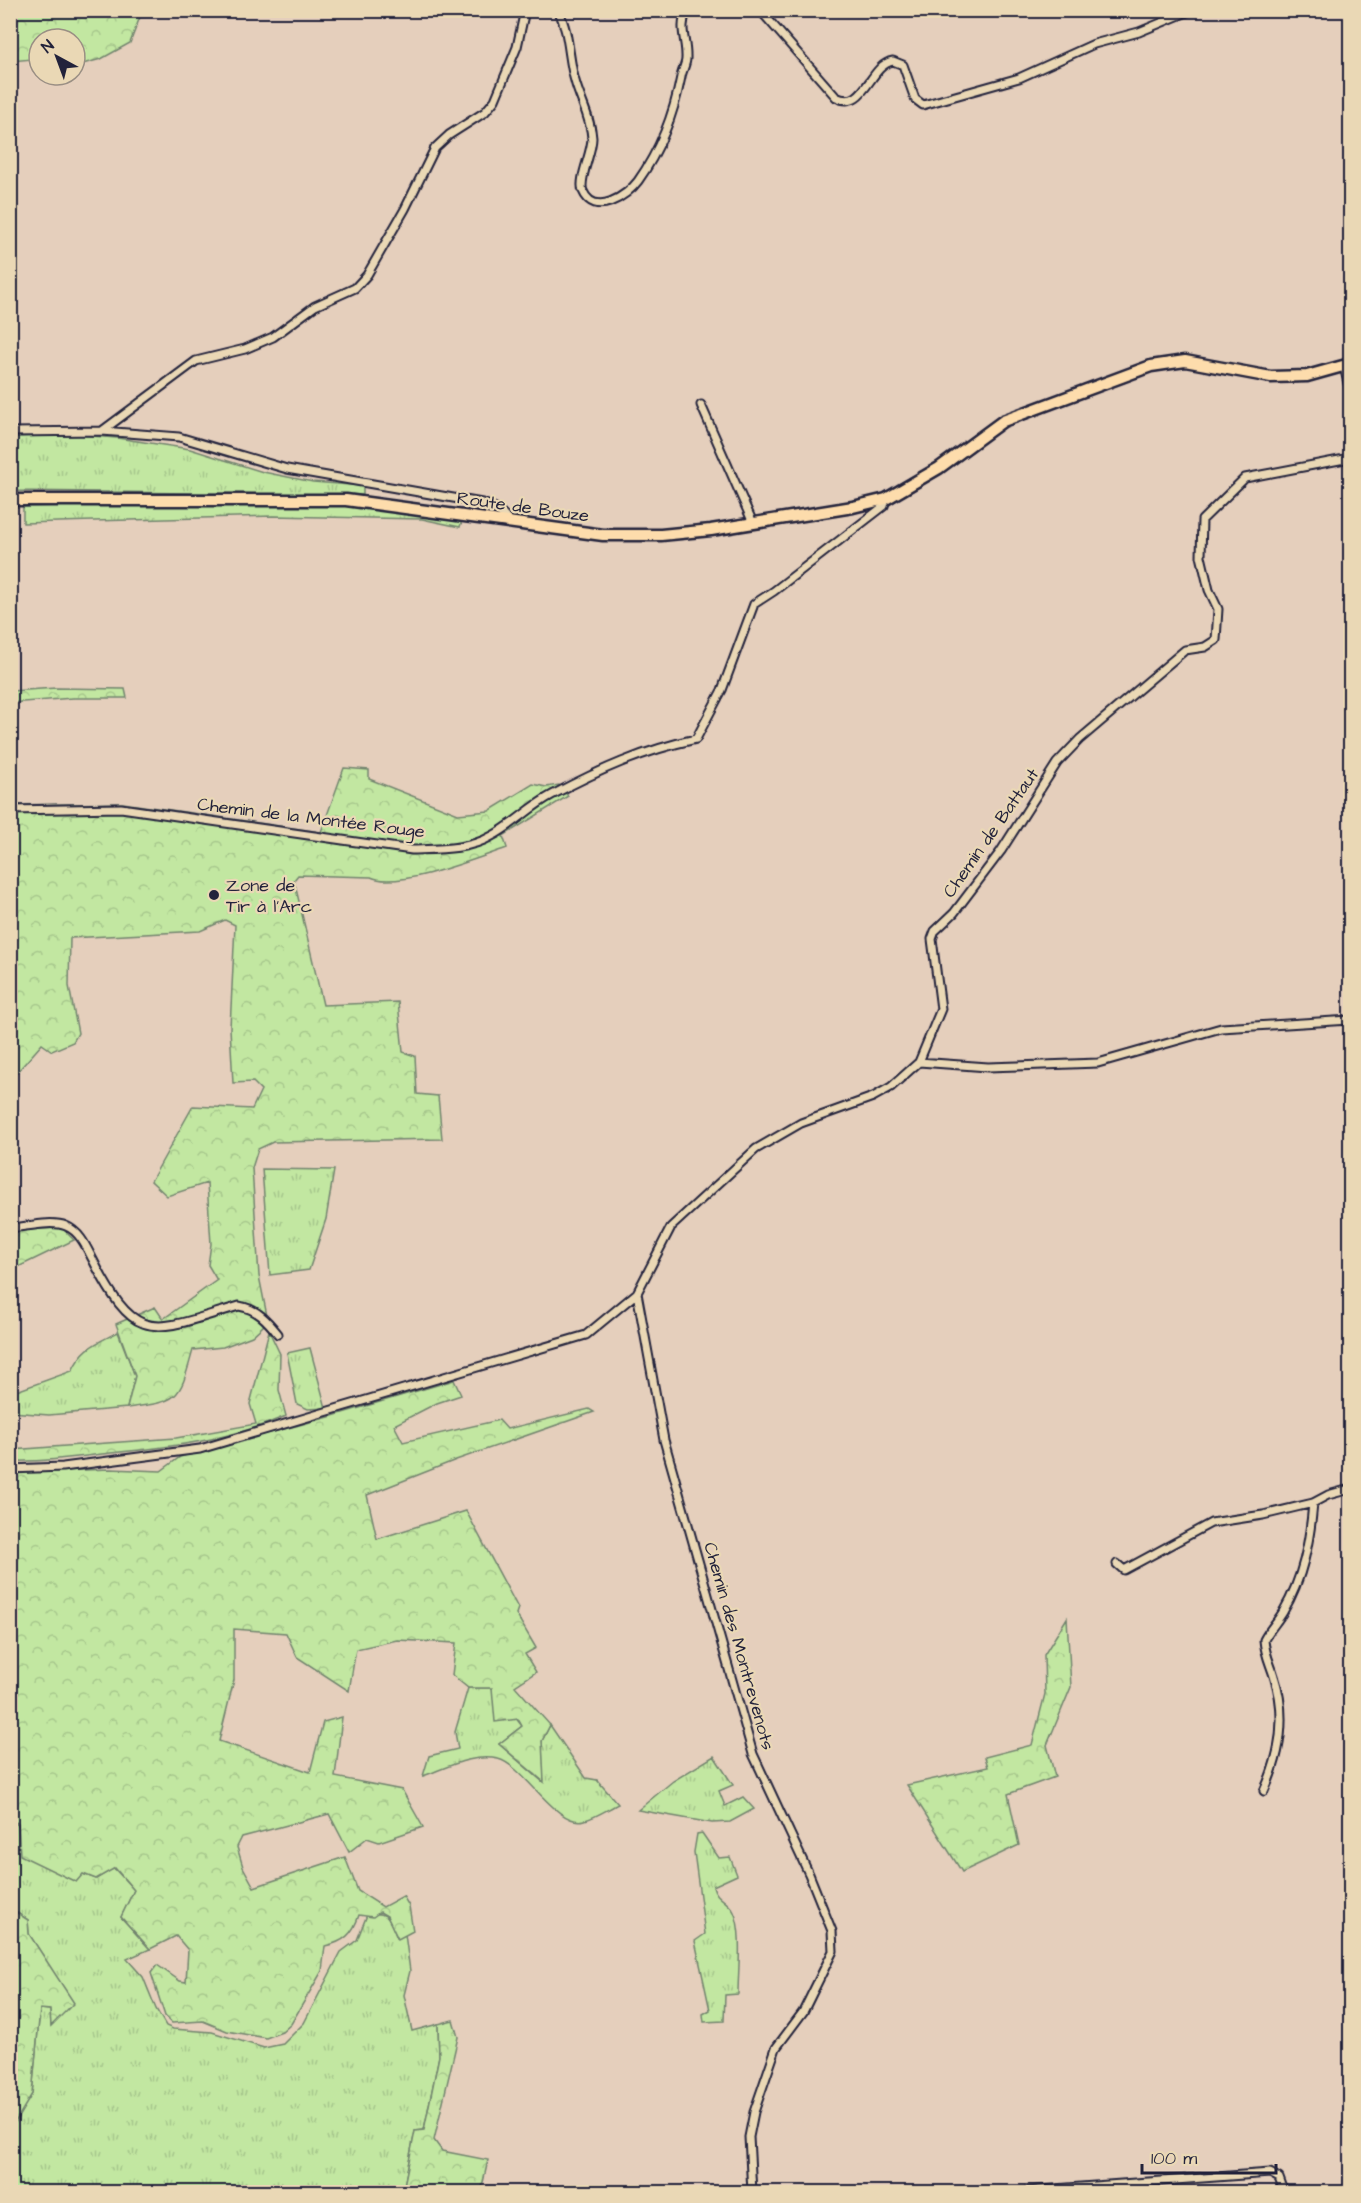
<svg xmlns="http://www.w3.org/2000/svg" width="1361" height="2203" font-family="'Architects Daughter',sans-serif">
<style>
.grass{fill:url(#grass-tufts);stroke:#72846e;stroke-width:1.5}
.forest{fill:url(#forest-crowns);stroke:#72846e;stroke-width:1.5}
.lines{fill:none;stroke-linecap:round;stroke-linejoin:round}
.minor-casing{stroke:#22223b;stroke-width:11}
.primary-casing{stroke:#22223b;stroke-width:15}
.minor{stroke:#ead8b5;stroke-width:7}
.primary{stroke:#fddcac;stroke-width:10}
.poi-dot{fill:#22223b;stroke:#ead8b5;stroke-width:2}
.labels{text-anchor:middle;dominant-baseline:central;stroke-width:4.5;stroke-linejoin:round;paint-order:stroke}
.street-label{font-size:18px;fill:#22223b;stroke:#ead8b5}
.poi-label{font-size:18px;fill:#22223b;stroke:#ead8b5;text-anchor:start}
</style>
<defs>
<pattern id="grass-tufts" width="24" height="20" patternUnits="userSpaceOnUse" patternTransform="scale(1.5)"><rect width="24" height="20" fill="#c2e7a1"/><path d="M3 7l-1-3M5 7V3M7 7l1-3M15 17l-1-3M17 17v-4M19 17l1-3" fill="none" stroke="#a6c68c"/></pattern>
<pattern id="forest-crowns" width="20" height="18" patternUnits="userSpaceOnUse" patternTransform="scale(1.5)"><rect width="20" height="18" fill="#c2e7a1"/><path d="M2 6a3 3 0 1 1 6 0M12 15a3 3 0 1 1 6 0" fill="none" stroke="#a6c68c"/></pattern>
</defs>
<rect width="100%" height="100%" fill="#e5cfbc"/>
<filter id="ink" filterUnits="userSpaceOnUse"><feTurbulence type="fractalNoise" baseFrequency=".0167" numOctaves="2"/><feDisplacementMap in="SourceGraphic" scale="12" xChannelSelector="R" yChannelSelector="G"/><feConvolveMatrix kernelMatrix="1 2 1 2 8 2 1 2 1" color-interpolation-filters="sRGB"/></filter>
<g filter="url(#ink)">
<!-- grass -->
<path class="grass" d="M78 435 117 438 190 449 263 472 313 482 363 486V495L11 491V437Z
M99 505H340L462 520 460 527 422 519 273 516 23 523V507Z
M262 1169 334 1170 326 1219 309 1270 270 1275Z
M118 1332 135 1376 127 1408 49 1415 11 1412V1393L72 1371C83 1347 95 1344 118 1332Z
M310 1348 326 1408 308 1409 297 1404 287 1353Z
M468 1688H492L522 1726 499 1744 543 1782 542 1741 550 1725 586 1778 597 1780 618 1804C608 1809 596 1817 585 1820 557 1829 524 1765 498 1759 473 1753 446 1768 423 1776L429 1756 458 1749 455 1732Z
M714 1756 733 1785 719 1791 725 1806 743 1797 754 1809 730 1822 712 1823 638 1810 673 1781Z
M11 1820 83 1874 96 1879 114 1868 134 1890 121 1917 150 1949 127 1959 143 1977 156 2009 166 2026 173 2029 212 2032 264 2048 283 2044 304 2023 341 1952 357 1940 367 1915C390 1910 389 1920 397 1938L405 1934 410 1971 404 1995 412 2031 438 2024 439 2056 424 2130 415 2131 403 2191 186 2192 172 2187 168 2192 135 2190 130 2192H11L10 2129 32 2094 40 2009 50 2010 51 2025 73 2003 29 1934 28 1920 11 1909Z
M702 1833 719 1858 730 1857 737 1875 713 1886C716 1899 729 1901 734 1912 743 1931 738 1972 738 1994L725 1995 724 2021 704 2022 703 2014 710 2010 695 1941 705 1934 694 1852 697 1834Z"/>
<!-- forest -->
<path class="forest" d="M10 11 11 10 190 11 140 17 130 43 101 59 75 66V39H39V67L32 66V59L11 61Z
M56 688 125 689 127 698H73L11 703V691Z
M344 768 369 770V779L458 814 489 811 533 784 546 787 559 785 568 796 503 836 507 848C478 858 397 890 371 877L298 875 294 880 323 1005 398 1002 403 1052 415 1056 417 1094 438 1096 442 1139 273 1142 258 1149 252 1168 259 1276 267 1316 263 1326 252 1336 223 1347 193 1350C179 1401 180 1401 127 1408L135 1376 116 1324 155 1307 163 1319 217 1280 208 1265 211 1244 207 1183 167 1196 151 1181 193 1106 252 1109 261 1090 253 1082 233 1083 230 1028 235 925 225 920 200 931 70 938 69 986 78 1033 73 1042 52 1051 42 1044 11 1079V805L123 803 321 832Z
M10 1219 21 1230 62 1228 74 1240 16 1268 11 1259Z
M269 1331 280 1354 279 1390 286 1416C230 1440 172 1447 111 1453 78 1457 44 1462 11 1461V1450L176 1438 256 1424 250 1404Z
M454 1380 461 1395 437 1403 394 1425 403 1442 499 1420 507 1429 589 1409 594 1412 456 1460 367 1495 377 1539 466 1511 518 1608 516 1614 536 1648 525 1654 536 1672 515 1686 550 1725 542 1741 544 1782 499 1744 522 1726 518 1719 495 1722 492 1688H468L452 1675 456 1643 397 1640 356 1649 349 1691 297 1657 286 1633 234 1629V1680L219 1741 310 1772 323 1722 342 1717 335 1777 402 1790 423 1827 379 1842 367 1838 349 1852 329 1814 242 1837 237 1847 243 1867 254 1887 345 1857 358 1891 383 1907 403 1896 409 1906 413 1931 398 1939 387 1916 380 1912 373 1917 359 1915C353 1934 344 1942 325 1946L322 1971 291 2024 282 2032 266 2038 227 2031 203 2021 172 2023 165 2016 151 1973 157 1965 180 1981 186 1982 188 1950 176 1936 150 1949 121 1917 134 1890 115 1868 96 1879 83 1874 76 1882 20 1855 18 1823 10 1820V1473L110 1469 161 1471 180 1457 329 1417Z
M1067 1618 1071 1687 1047 1745 1055 1777 1008 1794 1019 1845 962 1872 907 1785 988 1767 985 1757 1032 1745 1045 1694 1044 1655Z
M11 1909 28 1920 29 1934 74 2003 51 2026 50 2010 40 2009 32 2094 11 2129Z
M453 2020 458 2037 434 2140 442 2151 488 2160 481 2192 466 2190 464 2192H399L403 2191 415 2131 424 2130 439 2056 438 2024Z"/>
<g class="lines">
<defs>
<path id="minor" d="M558 10C570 33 568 58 575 81 580 100 591 118 592 138 592 153 578 180 583 191 594 218 627 196 638 181 660 150 674 113 681 77 682 71 686 64 686 59 687 40 678 29 687 10
M760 10 836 97C865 112 869 65 893 61L903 65 915 99 923 105 1019 78 1094 44 1139 32 1192 10
M1344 366 1350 392
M701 405 753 523
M102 431 196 361 245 349 273 337 315 306 355 288 367 275 405 209 435 148 449 135 485 112 495 100 517 47 525 10
M10 432 102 431 179 437 287 469 482 503 498 509 510 523
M10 810 121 808 412 850C438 849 468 850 492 836 513 825 531 806 552 795 599 770 644 750 696 739L722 690 754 604 774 591 884 506 886 499
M919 1062 988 1067 1098 1063 1221 1028 1350 1020
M10 1228C26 1227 51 1220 66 1226 79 1231 86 1246 92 1258 137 1348 153 1331 239 1306 257 1309 267 1320 278 1334
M637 1293 664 1440 753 1754 809 1874 832 1931 833 1951 803 2012 776 2048 754 2112 749 2137 752 2192
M10 1469 63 1467 200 1449 586 1335 637 1293 671 1227 756 1149 801 1123 873 1097 891 1087 919 1062 941 1009 932 939 935 931 954 913 1001 851 1057 763 1080 739 1185 650 1205 647 1216 640 1218 609 1209 590 1201 556 1202 520 1245 478 1350 458
M1117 1564 1124 1570 1211 1523 1263 1515 1313 1503 1328 1495 1350 1489
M1264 1791C1281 1754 1287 1715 1274 1676 1270 1663 1265 1654 1264 1640 1269 1630 1277 1622 1283 1612 1303 1578 1310 1541 1313 1503
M1027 2191 1270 2173 1279 2178 1284 2192"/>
<path id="primary" d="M10 500H346L603 535H661L711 530 853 507 886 499 939 468 1003 421 1151 366 1185 361 1271 377 1307 376 1350 364"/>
</defs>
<!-- minor casing -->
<use href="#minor" class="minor-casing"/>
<!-- primary casing -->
<use href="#primary" class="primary-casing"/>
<!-- minor -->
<use href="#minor" class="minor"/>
<!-- primary -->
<use href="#primary" class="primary"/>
</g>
</g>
<!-- markers -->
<circle class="poi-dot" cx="214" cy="895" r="6"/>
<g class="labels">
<!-- street labels -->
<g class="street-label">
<text transform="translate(523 507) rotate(8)">Route de Bouze</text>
<text transform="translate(311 818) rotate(7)">Chemin de la Montée Rouge</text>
<text transform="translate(991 833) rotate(-55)">Chemin de Battaut</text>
<text transform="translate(739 1646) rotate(74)">Chemin des Montrevenots</text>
</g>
<!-- poi labels -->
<g class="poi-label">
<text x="226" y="885">Zone de<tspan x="226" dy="21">Tir à l'Arc</tspan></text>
</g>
</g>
<!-- margin -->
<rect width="1361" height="2203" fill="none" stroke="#ead8b5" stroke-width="36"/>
<rect x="18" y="18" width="1325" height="2167" fill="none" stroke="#22223b" stroke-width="2" filter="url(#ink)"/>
<!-- north arrow -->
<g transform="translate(57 57) rotate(319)"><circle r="28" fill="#ead8b5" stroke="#9a8f84" stroke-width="1.5"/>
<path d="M0-4.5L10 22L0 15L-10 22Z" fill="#22223b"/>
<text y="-9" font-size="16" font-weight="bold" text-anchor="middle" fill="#22223b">N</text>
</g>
<!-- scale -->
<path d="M1142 2164v9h134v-9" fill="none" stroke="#22223b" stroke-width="3"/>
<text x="1151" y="2164" font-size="18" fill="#22223b" stroke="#ead8b5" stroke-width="4.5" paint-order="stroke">100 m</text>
</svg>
